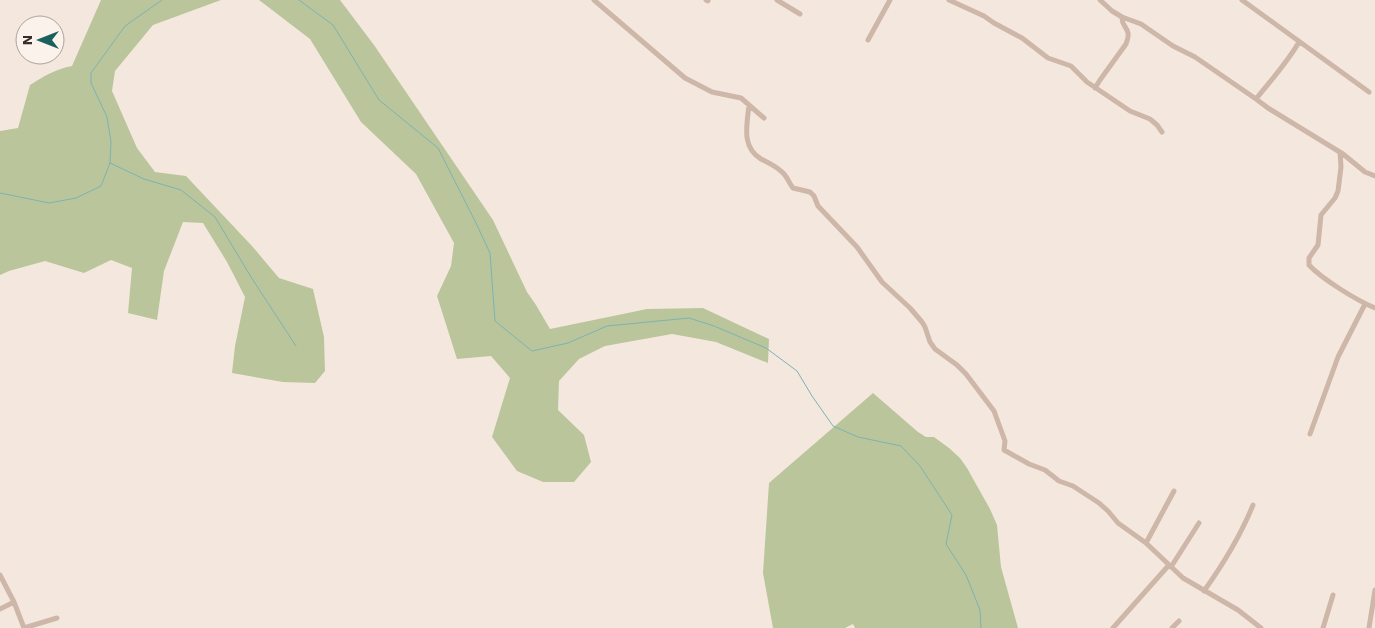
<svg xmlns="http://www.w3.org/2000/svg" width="1375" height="628" font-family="'Work Sans',sans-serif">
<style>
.green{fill:#bbc59c}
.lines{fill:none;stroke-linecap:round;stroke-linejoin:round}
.stream{stroke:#7ab4b2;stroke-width:1}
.minor{stroke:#ceb6a8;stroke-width:5}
</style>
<rect width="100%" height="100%" fill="#f4e8de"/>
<!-- green -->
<path class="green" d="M101 0H221L153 25 115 71 112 91 137 148 155 172 186 176 252 246 279 278 313 289 324 337 325 371 315 383 283 382 232 373 235 346 245 297 227 262 203 223 183 222 164 271 157 320 128 313 132 268 111 260 84 273 45 261 9 271 0 275V131L18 128 30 85C44 76 56 69 72 66Z
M259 0H340L374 45 493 220 527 292 536 305 550 329 647 309 703 308 769 339 768 363 716 342 672 334 605 346 579 359 559 381 558 410 584 435 591 462 574 482H543L517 471 492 437 510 378 491 356 457 359 437 296 451 266 454 243 416 174 361 122 310 39Z
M873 393 918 432 926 437H934L949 448 960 458 967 468 990 509 997 525 1001 567 1018 628H855L853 624 845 628H773L763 573 769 483Z"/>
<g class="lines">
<!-- stream -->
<path class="stream" d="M299 0 333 25 379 100 438 148 476 223 490 253 495 321 532 351 568 343 607 326 689 318 714 326 766 348 797 371 812 396 833 426 858 437 901 446 920 466 952 515 946 544 966 575 980 610 981 628
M110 163 144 179 181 190 215 217 251 277 296 346
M0 193 49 203 76 198 101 186 110 163 111 142 107 117 91 83V73L125 26 162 0"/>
<!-- minor -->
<path class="minor" d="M594 0 685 78 712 92 741 98 764 118
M706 0 708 1
M777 0 800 14
M949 0 984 16 994 23 1022 38 1048 58 1071 66 1087 82 1130 111 1150 119 1157 125 1162 132
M1100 0 1112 11 1122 17 1141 24 1173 46 1195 57 1256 99 1268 108 1343 154 1365 172 1375 176
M1242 0 1369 92
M868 40 890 0
M1095 88 1100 80 1126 44C1133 27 1121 29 1122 17
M1256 99C1271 80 1287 63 1299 42
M749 105C747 125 741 147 761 159 769 163 776 166 782 172 787 176 789 183 793 188L810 192 814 196 818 206 857 247 882 282 910 308 922 322 925 327 930 342 935 349 957 365 966 374 994 411 1005 441 1004 450 1029 464 1045 470 1059 481 1073 486 1099 503 1108 511 1118 523 1146 543 1183 578 1238 610 1261 628
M1340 152 1341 167 1338 191 1335 198 1321 215 1318 245 1309 258V265C1322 279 1356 300 1375 308
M1310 434 1338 357 1365 304
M1146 543 1174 491
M1171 567 1199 523
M0 575 14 602 24 628
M1204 591C1224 563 1240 537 1253 505
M0 609 14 602
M24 628 57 618
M1113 628 1169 565
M1172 628 1179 621
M1323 628 1333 595
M1369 628 1375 590"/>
</g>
<!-- north arrow -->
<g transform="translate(40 40) rotate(270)"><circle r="24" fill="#fbf2eb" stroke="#aea39d"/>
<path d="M0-4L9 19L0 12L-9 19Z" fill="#1a605e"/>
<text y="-8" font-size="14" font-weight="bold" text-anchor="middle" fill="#3a2d29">N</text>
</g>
</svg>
